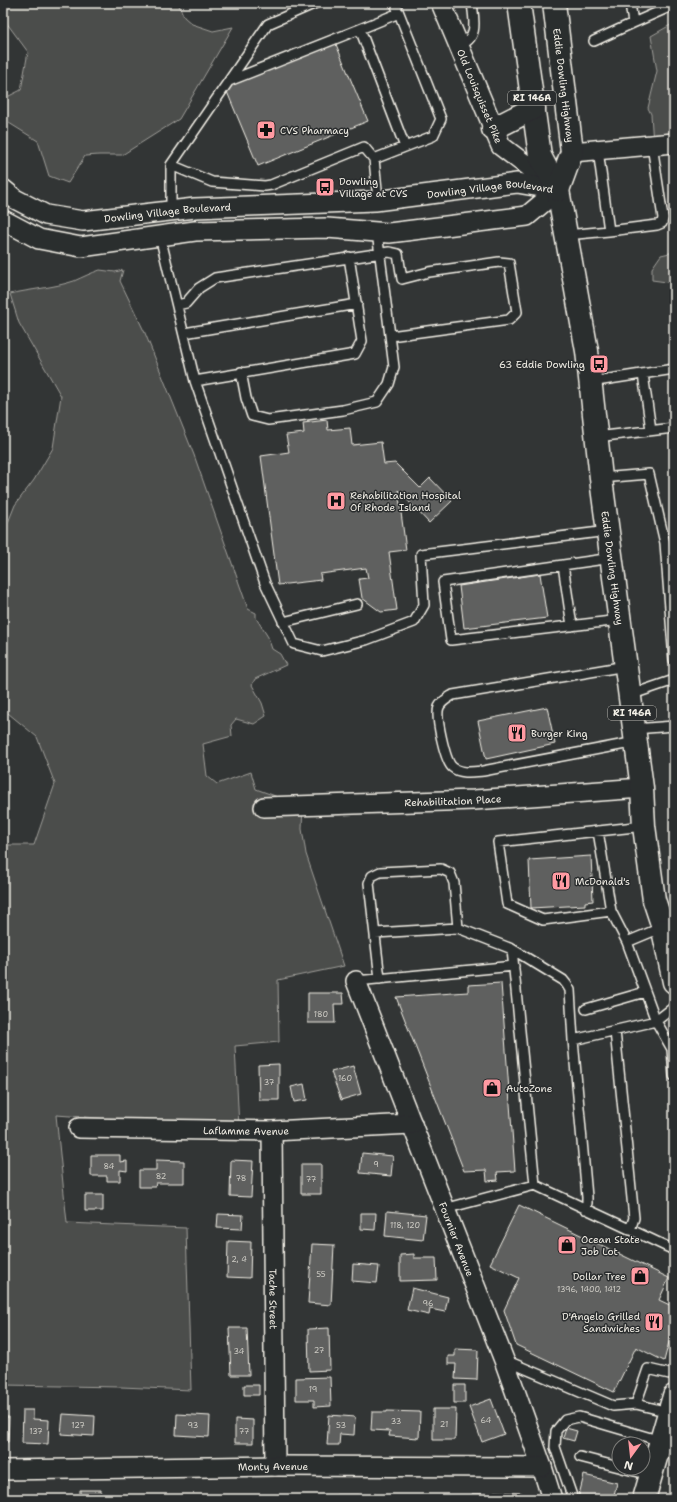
<svg xmlns="http://www.w3.org/2000/svg" width="677" height="1502" font-family="'Shantell Sans',sans-serif">
<style>
.green{fill:#4b4d4c;stroke:#a09f9a}
.building{fill:#5f605f;stroke:#f4f1e8}
.lines{fill:none;stroke-linecap:round;stroke-linejoin:round}
.service-casing{stroke:#f4f1e8;stroke-width:12}
.minor-casing{stroke:#f4f1e8;stroke-width:22}
.primary-casing{stroke:#f4f1e8;stroke-width:25}
.service{stroke:#2a2d2e;stroke-width:9}
.minor{stroke:#2a2d2e;stroke-width:19}
.primary{stroke:#2a2d2e;stroke-width:22}
.labels{text-anchor:middle;dominant-baseline:central;stroke-width:3;stroke-linejoin:round;paint-order:stroke}
.number-label{font-size:8px;fill:#cfcdc6}
.shield{fill:#2a2d2e;stroke:#b7b6b0;stroke-width:1}
.shield-label{font-size:9px;font-weight:bold;fill:#f4f1e8}
.street-label{font-size:10px;fill:#f4f1e8;stroke:#2a2d2e}
.poi-label{font-size:10px;fill:#f4f1e8;stroke:#2a2d2e;text-anchor:start}
</style>
<rect width="100%" height="100%" fill="#323535"/>
<filter id="ink" filterUnits="userSpaceOnUse"><feTurbulence type="fractalNoise" baseFrequency=".025" numOctaves="2"/><feDisplacementMap in="SourceGraphic" scale="8" xChannelSelector="R" yChannelSelector="G"/><feConvolveMatrix kernelMatrix="1 2 1 2 8 2 1 2 1" color-interpolation-filters="sRGB"/></filter>
<g filter="url(#ink)">
<!-- green -->
<path class="green" d="M3 3H177L179 5 184 17 192 24 213 31 233 27 179 119 122 155H99L85 156 68 183 49 176 38 141 9 123 3 115V99L21 90 28 52 3 18Z
M674 23V144H653L651 114 648 108 657 71 651 36Z
M674 252V283L652 280V268L661 255Z
M100 270 115 272 123 270 120 281 145 333 194 455 248 609 256 613V618L268 637 272 649 280 654 286 665 255 679 252 685 262 703 266 716 254 724 236 719 231 725 232 736 203 744 207 776 217 784 251 772 256 789 289 801 303 804 302 829 306 854 344 966 278 980 279 1042 235 1046 239 1128 56 1115 67 1223 186 1228 191 1390 121 1387 3 1385 7 1306H3V845H34L55 784 37 737 3 709V535L15 505 34 480 53 448 61 396 19 323 10 294C31 289 53 288 74 281 83 277 91 273 100 270Z"/>
<!-- building -->
<path class="building" d="M335 42 368 121 258 166 225 87Z
M327 420 328 430 350 428 352 445 381 442 384 464 395 463 420 488 430 478 452 501 429 523 398 490 406 550 389 552 397 610 381 612 362 598 359 579 368 578 366 568 320 574 321 580 278 585 261 456 289 452 286 435 304 433 303 423Z
M540 574 547 618 464 628 459 586Z
M547 707 555 744 486 759 478 721Z
M591 856 593 901 585 902V905L531 908 529 860Z
M501 983 515 1171 497 1172 498 1180 487 1181 486 1170 464 1171 396 997 468 992V985Z
M308 993H343L344 1004H334L335 1023H308Z
M279 1064V1100H259L258 1065Z
M353 1066 361 1094 341 1100 331 1072Z
M304 1084 307 1100 294 1102 291 1087Z
M362 1153 393 1156 391 1176 360 1173Z
M91 1155H120V1162L127 1161V1171L120 1170V1181H107V1176H91Z
M156 1160 184 1161V1183H156L155 1187H139V1170H156Z
M231 1160 253 1161 251 1197 230 1196Z
M301 1164H321V1194H301Z
M85 1195H103V1211H85Z
M519 1205 669 1278 659 1300 674 1307V1323L664 1361 636 1347 614 1392 516 1345 504 1310 519 1278 490 1264Z
M387 1211 426 1215 423 1240 385 1236Z
M361 1213H376L375 1230 361 1229Z
M218 1214 243 1215 242 1229 217 1228Z
M228 1241 251 1242 250 1278 227 1277Z
M312 1244 334 1245 331 1305 308 1303Z
M414 1254V1258H436L437 1280 400 1281V1255Z
M353 1264 379 1266 377 1283 352 1281Z
M412 1288 448 1297 445 1312 430 1309 429 1315 407 1310Z
M229 1328H247L249 1375H231Z
M329 1328 330 1370 309 1371 308 1329Z
M455 1349 478 1350 477 1380 455 1379 456 1364H448V1356H455Z
M330 1377 331 1406 314 1407V1400H296V1378Z
M244 1385H259V1395H244Z
M454 1385H465V1403H454Z
M491 1399 504 1434 482 1442 469 1407Z
M433 1409H456L455 1440H433Z
M23 1410H33V1419L49 1420 48 1444 22 1443Z
M387 1411 420 1412 419 1438 389 1436 390 1431 371 1430 372 1412H387Z
M63 1414 95 1416 94 1436 61 1434Z
M177 1414 210 1416 209 1437 176 1435Z
M329 1415 355 1417 354 1435 340 1434 339 1445H327Z
M3 1417H9L8 1442H3Z
M235 1419 253 1420V1443H235Z
M566 1428 577 1431 574 1441 563 1438Z
M584 1475 617 1483 613 1499H578Z
M80 1490H101V1499H80Z
M494 1492 522 1493 521 1499H472V1494H494Z
M373 1494 396 1497V1499H372Z
M336 1495H358V1499H336Z
M207 1497H247V1499H207Z
M258 1497 309 1498V1499H258Z"/>
<g class="lines">
<defs>
<path id="service" d="M633 23 674 5
M360 29 399 13
M594 41 633 23 630 3
M459 45C479 39 474 20 472 3
M229 81 360 29 405 147
M171 165 212 182 265 186 271 185 364 147 374 159
M378 200 374 159 433 136 441 119 395 3
M171 211V165L268 24 316 3
M609 231 657 225 662 223 663 218 652 145
M566 235 609 231 598 150
M160 236 195 381 265 583 294 644 322 651 366 640 414 622 424 605 421 554 608 531
M177 305 186 303 199 288 215 278 389 252 398 254 402 279 429 272 499 262 509 263 517 312 509 320 390 336
M184 333 357 304
M241 372 246 398 252 416 268 420 343 410 377 402 389 384 394 367 377 232
M643 374 651 430
M195 381 355 354 362 341 349 257
M590 382 674 369
M596 437 674 428
M601 478 649 474 665 543 674 660
M612 558 443 582 451 640 620 620
M563 565 572 626
M283 622 357 604
M626 666 453 695C448 698 442 701 439 707 435 716 445 760 452 767 460 774 473 772 483 771L636 742
M630 695 674 680
M634 729 674 726
M598 831 611 911 543 920 507 904 498 842 644 826
M611 911 627 942
M663 927 627 942 656 1021 672 1049 674 1076
M375 933 458 928
M512 949 535 1185
M380 979 369 883 372 876 380 872 441 869 450 873 454 883 458 928 512 949 563 980 567 985 570 990 573 1040 656 1021 674 1007
M356 981 514 966
M586 1009 645 992
M615 1031 634 1218 630 1230
M573 1040 587 1197V1203L585 1209
M444 1209 535 1185 674 1250
M505 1360 613 1406 636 1404
M669 1412 636 1404 648 1369 674 1375
M580 1457 619 1467
M622 1468 651 1475
M573 1499 555 1447 556 1431 565 1420 579 1417 661 1441"/>
<g id="minor">
<path id="s1" d="M441 3 501 146 555 187"/>
<path d="M572 152 674 143"/>
<path id="s2" d="M3 189 15 199 46 215 83 221 195 208 375 201 517 183 558 190"/>
<path d="M3 220 39 239 81 247 195 231 327 228 389 233 527 216 558 190"/>
<path id="s3" d="M264 807 474 800 642 788"/>
<path id="s4" d="M356 981 504 1360 542 1467 552 1499"/>
<path id="s5" d="M79 1128 272 1131 412 1124"/>
<path id="s6" d="M272 1131 275 1466"/>
<path id="s7" d="M3 1470 275 1466 542 1467"/>
</g>
<g id="primary">
<path id="s8" d="M519 3 540 156 558 190 587 351 602 487 642 788 644 826 654 900 663 927 674 944"/>
<path id="s9" d="M554 3 572 152 558 190"/>
<path d="M493 129 534 108"/>
<path d="M663 930 674 982"/>
<path d="M644 1499 674 1396"/>
</g>
</defs>
<!-- service casing -->
<use href="#service" class="service-casing"/>
<!-- minor casing -->
<use href="#minor" class="minor-casing"/>
<!-- primary casing -->
<use href="#primary" class="primary-casing"/>
<!-- service -->
<use href="#service" class="service"/>
<!-- minor -->
<use href="#minor" class="minor"/>
<!-- primary -->
<use href="#primary" class="primary"/>
</g>
</g>
<!-- icons -->
<defs>
<symbol id="pharmacy-square" viewBox="-11 -11 22 22"><rect x="-9" y="-9" width="18" height="18" rx="4" fill="#ff9aa2" stroke="#2a2d2e"/><path d="M-2-6h4v4h4v4h-4v4h-4v-4h-4v-4h4Z" fill="#111"/></symbol>
<symbol id="bus-square" viewBox="-11 -11 22 22"><rect x="-9" y="-9" width="18" height="18" rx="4" fill="#ff9aa2" stroke="#2a2d2e"/><path d="M-5-6H5V4H4V6H2V4H-2V6H-4V4H-5ZM-3.5-4V0h7V-4ZM-3.5 1.2v1.5H-2V1.2ZM2 1.2v1.5H3.5V1.2Z" fill="#111"/></symbol>
<symbol id="hospital-square" viewBox="-11 -11 22 22"><rect x="-9" y="-9" width="18" height="18" rx="4" fill="#ff9aa2" stroke="#2a2d2e"/><path d="M-5-5h3v3.5h4V-5h3V5h-3V1.5h-4V5h-3Z" fill="#111"/></symbol>
<symbol id="restaurant-square" viewBox="-11 -11 22 22"><rect x="-9" y="-9" width="18" height="18" rx="4" fill="#ff9aa2" stroke="#2a2d2e"/><path d="M-5-6h1v4h1v-4h1v4h1v-4h1v5L-1.5 .5V6h-2V.5L-5-1ZM5-6V6H3V1.5H1.5Q1.5-4 5-6Z" fill="#111"/></symbol>
<symbol id="shop-square" viewBox="-11 -11 22 22"><rect x="-9" y="-9" width="18" height="18" rx="4" fill="#ff9aa2" stroke="#2a2d2e"/><path d="M-5-2.5h2.3a2.7 3.5 0 0 1 5.4 0H5L5.5 6h-11ZM-1.5-2.5h3a1.5 2.3 0 0 0-3 0Z" fill="#111"/></symbol>
</defs>
<g fill-rule="evenodd">
<use href="#pharmacy-square" x="255" y="119" width="22" height="22"/>
<use href="#bus-square" x="314" y="176" width="22" height="22"/>
<use href="#bus-square" x="588" y="353" width="22" height="22"/>
<use href="#hospital-square" x="325" y="490" width="22" height="22"/>
<use href="#restaurant-square" x="506" y="722" width="22" height="22"/>
<use href="#restaurant-square" x="550" y="870" width="22" height="22"/>
<use href="#shop-square" x="481" y="1077" width="22" height="22"/>
<use href="#shop-square" x="556" y="1234" width="22" height="22"/>
<use href="#shop-square" x="629" y="1265" width="22" height="22"/>
<use href="#restaurant-square" x="643" y="1311" width="22" height="22"/>
</g>
<g class="labels">
<!-- number labels -->
<g class="number-label">
<text x="321" y="1014">180</text>
<text x="345" y="1078">160</text>
<text x="269" y="1082">37</text>
<text x="376" y="1164">9</text>
<text x="109" y="1166">84</text>
<text x="161" y="1176">82</text>
<text x="241" y="1178">78</text>
<text x="311" y="1179">77</text>
<text x="405" y="1225">118, 120</text>
<text x="239" y="1259">2, 4</text>
<text x="321" y="1274">55</text>
<text x="589" y="1289">1396, 1400, 1412</text>
<text x="428" y="1303">96</text>
<text x="319" y="1350">27</text>
<text x="239" y="1351">34</text>
<text x="313" y="1389">19</text>
<text x="486" y="1420">64</text>
<text x="396" y="1421">33</text>
<text x="444" y="1424">21</text>
<text x="78" y="1425">127</text>
<text x="193" y="1425">93</text>
<text x="341" y="1425">53</text>
<text x="36" y="1431">137</text>
<text x="244" y="1431">77</text>
</g>
<!-- shield labels -->
<g class="shield">
<rect x="508" y="91" width="48" height="14" rx="3"/>
<rect x="608" y="706" width="48" height="14" rx="3"/>
</g>
<g class="shield-label">
<text x="532" y="98">RI 146A</text>
<text x="632" y="713">RI 146A</text>
</g>
<!-- street labels -->
<g class="street-label">
<text stroke="none"><textPath href="#s9" startOffset="83">Eddie Dowling Highway</textPath></text>
<text stroke="none"><textPath href="#s1" startOffset="101">Old Louisquisset Pike</textPath></text>
<text stroke="none"><textPath href="#s2" startOffset="497">Dowling Village Boulevard</textPath></text>
<text stroke="none"><textPath href="#s2" startOffset="173">Dowling Village Boulevard</textPath></text>
<text stroke="none"><textPath href="#s8" startOffset="575">Eddie Dowling Highway</textPath></text>
<text stroke="none"><textPath href="#s3" startOffset="189">Rehabilitation Place</textPath></text>
<text stroke="none"><textPath href="#s5" startOffset="167">Laflamme Avenue</textPath></text>
<text stroke="none"><textPath href="#s4" startOffset="277">Fournier Avenue</textPath></text>
<text stroke="none"><textPath href="#s6" startOffset="168">Tache Street</textPath></text>
<text stroke="none"><textPath href="#s7" startOffset="270">Monty Avenue</textPath></text>
</g>
<!-- poi labels -->
<g class="poi-label">
<text x="280" y="130">CVS Pharmacy</text>
<text x="339" y="181">Dowling<tspan x="339" dy="12">Village at CVS</tspan></text>
<text x="585" y="364" text-anchor="end">63 Eddie Dowling</text>
<text x="350" y="495">Rehabilitation Hospital<tspan x="350" dy="12">Of Rhode Island</tspan></text>
<text x="531" y="733">Burger King</text>
<text x="575" y="881">McDonald's</text>
<text x="506" y="1088">AutoZone</text>
<text x="581" y="1239">Ocean State<tspan x="581" dy="12">Job Lot</tspan></text>
<text x="626" y="1276" text-anchor="end">Dollar Tree</text>
<text x="640" y="1316" text-anchor="end">D'Angelo Grilled<tspan x="640" dy="12">Sandwiches</tspan></text>
</g>
</g>
<!-- margin -->
<rect width="677" height="1502" fill="none" stroke="#2a2d2e" stroke-width="16"/>
<rect x="8" y="8" width="661" height="1486" fill="none" stroke="#f4f1e8" stroke-width="1.5" filter="url(#ink)"/>
<!-- north arrow -->
<g transform="translate(631 1456) rotate(195)"><circle r="19" fill="#2a2d2e" stroke="#7b7b78"/>
<path d="M0-3L7 15L0 10L-7 15Z" fill="#ff9aa2"/>
<text y="-6" font-size="11" font-weight="bold" text-anchor="middle" fill="#f4f1e8">N</text>
</g>
</svg>
